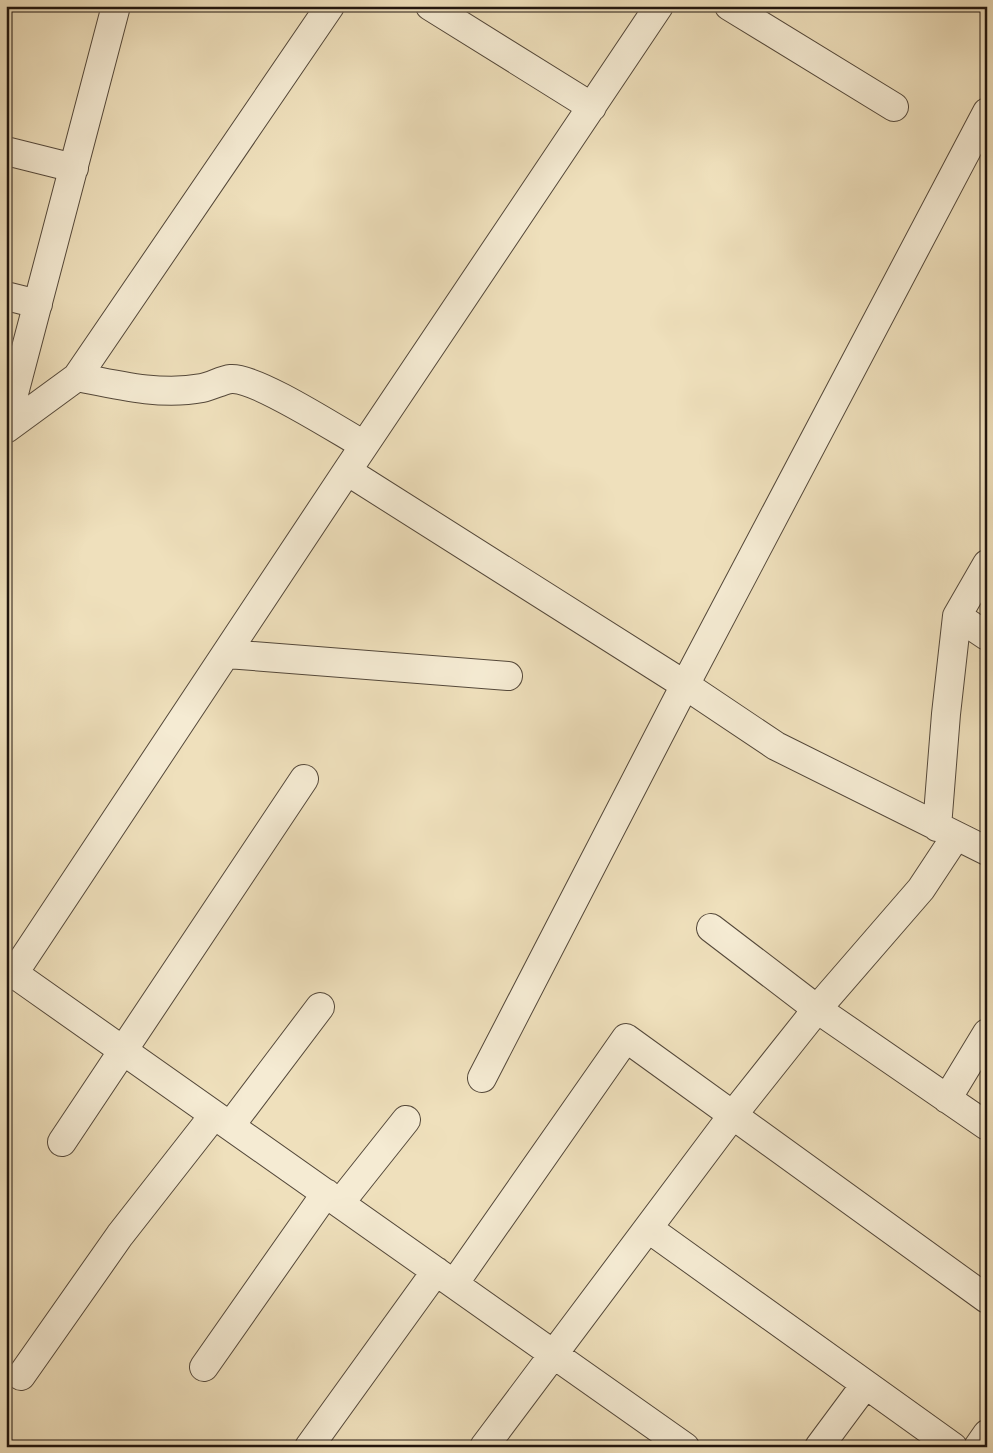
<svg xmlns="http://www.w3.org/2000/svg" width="993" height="1453" font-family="'IM FELL Great Primer',serif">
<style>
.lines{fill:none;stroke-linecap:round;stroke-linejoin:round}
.street-casing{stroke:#54483a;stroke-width:30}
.street{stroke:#f5ebd3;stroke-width:28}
</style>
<rect width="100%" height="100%" fill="#efe0bc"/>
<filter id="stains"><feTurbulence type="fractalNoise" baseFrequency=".004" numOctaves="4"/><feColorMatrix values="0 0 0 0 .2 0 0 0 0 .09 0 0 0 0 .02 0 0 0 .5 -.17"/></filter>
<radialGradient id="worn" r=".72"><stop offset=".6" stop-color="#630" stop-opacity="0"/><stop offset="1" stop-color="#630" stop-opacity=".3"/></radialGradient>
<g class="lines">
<defs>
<path id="street" d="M430 6 592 107
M729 6 894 107
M6 151 74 168
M6 296 38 304
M77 377 330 6
M6 424 116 6
M6 429 77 377C117 385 161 396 202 388 212 386 222 380 231 379 256 377 339 431 364 445
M347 471 685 685 776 746 987 851
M957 616 987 636
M227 654 508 676
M937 827 946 714 957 616 987 564
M711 928 817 1009 987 1126
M6 968 685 1447
M14 973 347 471 659 6
M482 1078 685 685 987 112
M947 1099 987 1033
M230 1126 320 1007
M62 1142 304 779
M340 1203 406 1120
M649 1229 953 1447
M454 1284 626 1038 987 1299
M204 1367 326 1193
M21 1376 120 1235 214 1115
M309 1447 436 1271
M484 1447 732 1116 817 1009 921 889 956 836
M819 1447 865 1385
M978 1447 987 1434"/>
</defs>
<!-- street casing -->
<use href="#street" class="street-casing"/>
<!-- street -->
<use href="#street" class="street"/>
</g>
<!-- margin -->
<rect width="993" height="1453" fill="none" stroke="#efe0bc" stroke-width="25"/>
<rect x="8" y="8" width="978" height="1438" fill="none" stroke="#20150e" stroke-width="2.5"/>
<rect x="12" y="12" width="968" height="1428" fill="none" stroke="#20150e"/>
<rect width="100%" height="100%" filter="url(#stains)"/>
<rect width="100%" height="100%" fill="url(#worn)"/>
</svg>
